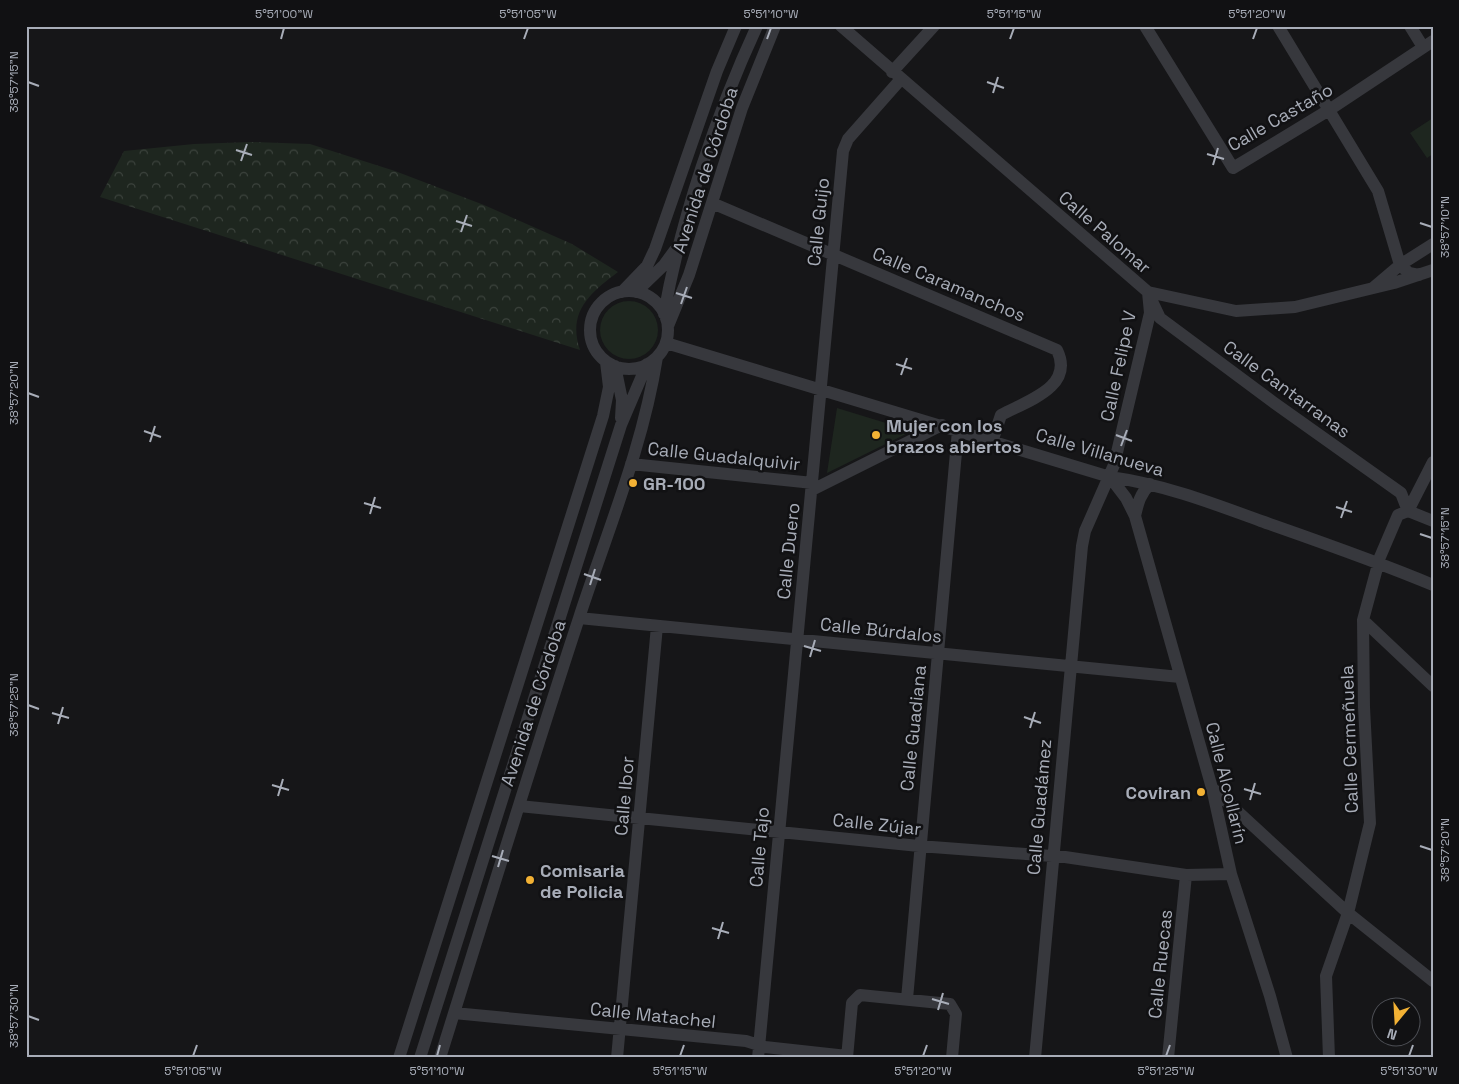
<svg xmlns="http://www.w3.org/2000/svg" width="1459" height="1084" font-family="'Space Grotesk',sans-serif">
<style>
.green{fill:#1e261f}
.park{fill:url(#park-crowns)}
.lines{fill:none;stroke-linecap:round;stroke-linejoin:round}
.minor{stroke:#37383d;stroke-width:12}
.ticks{fill:none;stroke:#a8adb8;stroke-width:2}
.poi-dot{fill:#f2b134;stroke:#111113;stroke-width:2}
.labels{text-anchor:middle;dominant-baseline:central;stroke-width:5;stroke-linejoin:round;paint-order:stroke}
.street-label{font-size:18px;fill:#a8adb8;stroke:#111113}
.poi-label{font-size:18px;font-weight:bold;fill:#a8adb8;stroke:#111113;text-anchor:start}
.neatline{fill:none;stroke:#a8adb8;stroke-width:2}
.ticks-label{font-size:12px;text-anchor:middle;fill:#a8adb8}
</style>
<defs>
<pattern id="park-crowns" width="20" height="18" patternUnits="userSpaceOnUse" patternTransform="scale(1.25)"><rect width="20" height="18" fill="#1e261f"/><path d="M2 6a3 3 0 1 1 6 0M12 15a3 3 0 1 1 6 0" fill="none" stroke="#3c433d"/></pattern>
</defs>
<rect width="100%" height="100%" fill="#161618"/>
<!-- green -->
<path class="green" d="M1433 118V154L1427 158 1410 133Z
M600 330a29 29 0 1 1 58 0a29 29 0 1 1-58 0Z
M837 408 912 431 827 473Z"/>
<!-- park -->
<path class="park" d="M251 142 310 144 395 171 484 205 572 244 618 272C590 293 567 312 580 350L100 197 124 151 194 144Z"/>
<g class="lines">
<!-- minor -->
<path class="minor" d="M841 26 1148 292 1236 311 1295 307 1394 283 1433 270
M1145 26 1233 168 1329 110 1433 41
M1278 26 1378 191 1400 265 1409 273 1419 275
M1410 26 1423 47
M892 72 934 26
M712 203 1057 350C1075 387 1027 401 1001 415L993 439
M1374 287 1400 265 1433 244
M590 330a39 39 0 1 1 78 0a39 39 0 1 1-78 0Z
M622 292 647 266 655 249 717 71 736 26
M636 292 664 265 675 250
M1151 299 1160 318 1273 402 1401 493 1408 511
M664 314C681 218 716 115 757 26
M668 326 689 275 742 108 775 26
M666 343 1110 477C1162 484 1212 503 1261 521 1318 541 1376 561 1433 585
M615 366 622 400 621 418
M631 464 813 483
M1110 477 1126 498 1135 516 1212 788 1231 874 1270 996 1287 1058
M812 490 942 425
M1408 511 1433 462
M1135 516C1138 503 1140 494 1150 484
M579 618 1180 677
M1363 620 1433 686
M1212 788 1348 913 1433 981
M519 806 919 846 1065 857 1186 875 1231 874
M907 999 958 430
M454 1013 746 1041 765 1047 847 1056
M399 1058 603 416 609 387 606 362
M420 1058 621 425 647 364
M440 1058C486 911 531 764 579 618 607 532 643 447 657 357
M617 1058 657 626
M758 1058 843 151 848 139 901 79
M847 1058 852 1003 860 995 950 1004 956 1014 952 1058
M1035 1058 1082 546 1085 531 1114 465 1150 313 1148 292
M1168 1058 1186 875
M1329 1058 1326 976 1348 913 1370 823 1364 707 1363 620 1380 557 1398 515 1408 511 1433 521"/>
</g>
<!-- ticks -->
<path class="ticks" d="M281 39 284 28M524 39 528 28M767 39 771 28M1010 39 1014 28M1253 39 1257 28M28 82 39 86M987 82 1004 88M993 93 998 77M236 150 252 155M1207 154 1224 159M241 161 247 144M1213 165 1218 148M456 221 472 226M1420 223 1432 227M461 232 467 215M676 293 692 298M681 304 687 287M896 364 912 369M901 375 907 358M28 393 39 397M144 431 161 437M1116 435 1132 441M150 442 155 426M1121 446 1127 430M364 503 381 508M1336 507 1352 512M370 514 375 497M1341 518 1347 501M1420 534 1432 538M584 574 601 580M590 585 595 569M804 646 821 651M810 657 815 640M28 705 39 709M52 713 69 718M1024 717 1041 723M58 724 63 707M1030 728 1035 712M272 785 289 790M1244 789 1261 794M278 796 283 779M1250 800 1255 783M1420 846 1432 850M492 856 509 861M498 867 503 850M712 928 729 933M718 939 723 922M932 999 949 1004M938 1010 943 993M28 1016 39 1020M193 1056 197 1045M437 1056 440 1045M680 1056 684 1045M923 1056 927 1045M1166 1056 1170 1045M1409 1056 1413 1045"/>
<!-- markers -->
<g class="poi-dot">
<circle cx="876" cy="435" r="5"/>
<circle cx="633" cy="483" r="5"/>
<circle cx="1201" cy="792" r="5"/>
<circle cx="530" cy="880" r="5"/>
</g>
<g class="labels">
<!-- street labels -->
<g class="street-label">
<text transform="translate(1280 117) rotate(-30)">Calle Castaño</text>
<text transform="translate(705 170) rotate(-72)">Avenida de Córdoba</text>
<text transform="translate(818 222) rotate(-84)">Calle Guijo</text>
<text transform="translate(1105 232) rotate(41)">Calle Palomar</text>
<text transform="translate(949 284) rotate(23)">Calle Caramanchos</text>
<text transform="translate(1118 366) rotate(-78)">Calle Felipe V</text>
<text transform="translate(1287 389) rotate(36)">Calle Cantarranas</text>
<text transform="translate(1100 452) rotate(16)">Calle Villanueva</text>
<text transform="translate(724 456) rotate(6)">Calle Guadalquivir</text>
<text transform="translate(788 551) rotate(-84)">Calle Duero</text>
<text transform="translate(881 630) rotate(6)">Calle Búrdalos</text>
<text transform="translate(533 703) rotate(-72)">Avenida de Córdoba</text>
<text transform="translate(913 728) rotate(-84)">Calle Guadiana</text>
<text transform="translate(1349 739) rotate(-92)">Calle Cermeñuela</text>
<text transform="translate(1227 783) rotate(76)">Calle Alcollarín</text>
<text transform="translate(624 796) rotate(-85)">Calle Ibor</text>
<text transform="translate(1039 807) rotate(-85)">Calle Guadámez</text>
<text transform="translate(877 824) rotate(6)">Calle Zújar</text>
<text transform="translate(759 847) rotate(-85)">Calle Tajo</text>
<text transform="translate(1160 964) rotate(-84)">Calle Ruecas</text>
<text transform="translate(653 1015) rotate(6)">Calle Matachel</text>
</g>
<!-- poi labels -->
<g class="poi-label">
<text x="886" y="425">Mujer con los<tspan x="886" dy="21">brazos abiertos</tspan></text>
<text x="643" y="483">GR-100</text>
<text x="1191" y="792" text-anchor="end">Coviran</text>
<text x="540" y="870">Comisaria<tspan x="540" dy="21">de Policia</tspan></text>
</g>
</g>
<!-- border -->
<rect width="1459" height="1084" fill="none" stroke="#111113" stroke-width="55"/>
<!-- north arrow -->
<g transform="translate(1396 1022) rotate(198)"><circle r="24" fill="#111113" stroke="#4d4f55"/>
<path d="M0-4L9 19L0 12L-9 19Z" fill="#f2b134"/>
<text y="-8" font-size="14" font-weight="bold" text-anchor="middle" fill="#a8adb8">N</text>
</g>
<rect x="28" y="28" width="1404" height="1028" class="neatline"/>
<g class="ticks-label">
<text x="284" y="18">5°51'00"W</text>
<text x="528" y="18">5°51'05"W</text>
<text x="771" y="18">5°51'10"W</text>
<text x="1014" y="18">5°51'15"W</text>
<text x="1257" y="18">5°51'20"W</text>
<text transform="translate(14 82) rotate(-90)" y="4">38°57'15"N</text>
<text transform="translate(1445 227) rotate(-90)" y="4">38°57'10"N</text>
<text transform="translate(14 393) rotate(-90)" y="4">38°57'20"N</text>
<text transform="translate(1445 538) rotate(-90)" y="4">38°57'15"N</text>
<text transform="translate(14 705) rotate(-90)" y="4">38°57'25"N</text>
<text transform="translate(1445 850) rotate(-90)" y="4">38°57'20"N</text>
<text transform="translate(14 1016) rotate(-90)" y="4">38°57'30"N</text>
<text x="193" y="1075">5°51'05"W</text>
<text x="437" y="1075">5°51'10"W</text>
<text x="680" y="1075">5°51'15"W</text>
<text x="923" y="1075">5°51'20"W</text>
<text x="1166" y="1075">5°51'25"W</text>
<text x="1409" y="1075">5°51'30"W</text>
</g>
</svg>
